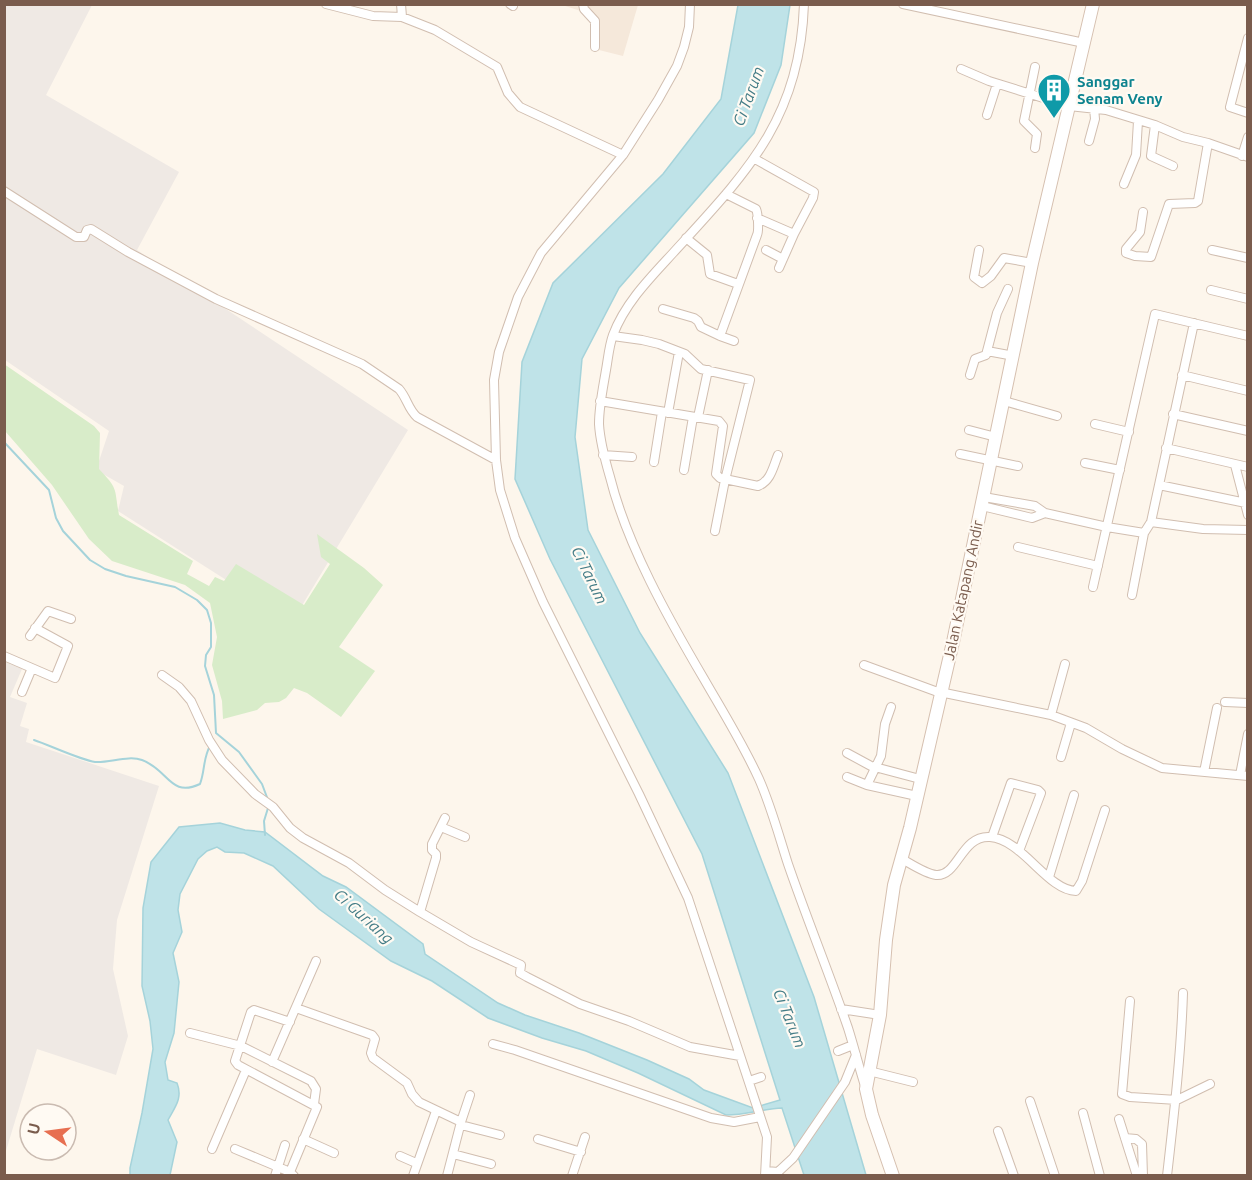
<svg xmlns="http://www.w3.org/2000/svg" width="1252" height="1180" font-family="Ubuntu,sans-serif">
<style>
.residential{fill:#f5e8da}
.industrial{fill:#efe9e4}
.green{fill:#d8ecc9}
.water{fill:#bfe3e8;stroke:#a5d3da;stroke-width:1.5}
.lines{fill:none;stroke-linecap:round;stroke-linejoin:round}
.stream{stroke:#a5d3da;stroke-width:2}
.street-casing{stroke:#d1beb0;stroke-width:10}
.secondary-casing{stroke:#d6c0b0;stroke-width:14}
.street{stroke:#fff;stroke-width:8}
.secondary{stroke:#fff;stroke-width:12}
.labels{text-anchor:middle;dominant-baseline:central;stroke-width:4.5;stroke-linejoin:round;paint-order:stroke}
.culture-label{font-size:15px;font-weight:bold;fill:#0d838f;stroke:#fffaf3;text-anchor:start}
.street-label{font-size:15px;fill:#7a5c4d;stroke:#fffaf3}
.water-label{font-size:16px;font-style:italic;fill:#437c86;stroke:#fffaf3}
</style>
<rect width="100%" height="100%" fill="#fdf6ec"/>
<!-- residential -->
<path class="residential" d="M562 5H638L623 56 599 50 587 13Z"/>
<!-- industrial -->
<path class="industrial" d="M4 5H92L46 95 179 172 137 250 408 430 292 622 118 511 124 486 96 470 109 431 5 360Z
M5 662 22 669 10 697 27 703 20 726 29 729 26 742 159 786 117 920 113 969 128 1036 116 1075 37 1049 5 1154Z"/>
<!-- green -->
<path class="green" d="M4 364 94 426 100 433 99 469C119 490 114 488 119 515L193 561 187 574 209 586 215 577 224 581 236 564 304 605 330 564 321 557 317 534 364 568 383 585 339 647 375 671 341 717 307 693 294 688 286 698 279 702 265 703 257 710 223 719 222 701 212 665 217 637 210 603 185 585 112 561 89 539 52 485 5 431Z"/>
<!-- water -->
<path class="water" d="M738 5H790L781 65 754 133 619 288 582 359 575 437 588 530 640 633 728 773 814 997 866 1175H804L782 1108C763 1109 745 1115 726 1115L638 1073 586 1051 542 1038 488 1018 432 981 391 961 319 909 273 866 244 853 225 852 217 847 207 851 198 859 180 894 178 910 182 932 173 953 179 982 174 1033 165 1062 168 1080 177 1083C183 1098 175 1107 168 1120L177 1142 170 1175H130V1168L142 1113 153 1049 150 1021 142 986 143 908 151 862 179 827 220 823 245 830 265 832 323 876 346 887 423 944 425 954 498 1003 525 1015 579 1033 647 1060 689 1079 704 1090 753 1108 780 1100 702 854 550 559 515 479 522 362 553 283 663 174 721 99Z"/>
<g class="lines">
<!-- stream -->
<path class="stream" d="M4 442 49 490 56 518 63 531 90 560 105 569 126 576 175 587 197 600 207 610 211 623V647L206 655 205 666 214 695 216 733 239 752 262 784 268 800
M34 740C49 745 81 760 95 762 110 763 128 755 142 760 169 770 170 798 200 784 205 771 203 758 210 746
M265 835 264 821 268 808"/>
<defs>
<path id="street" d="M326 4 373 16 402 17 435 30 497 67 508 93 520 107 623 155
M401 4 402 17
M510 4 513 6
M583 4 584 9 595 21V47
M690 4 689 27 684 47 677 66 658 100 623 155 541 253 518 297 499 352 494 380 496 460 500 490 515 538 543 602 639 794 688 898 767 1137 765 1176
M804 4C800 120 746 173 673 253 650 278 625 303 613 335 609 346 608 359 606 370 603 388 599 406 599 424 600 442 605 460 610 477 627 545 668 618 704 679 723 712 743 744 759 779 771 806 779 836 788 864 807 919 829 973 848 1028 854 1047 859 1067 865 1086
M903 4 1084 43
M1248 38 1230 107 1248 113
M1035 67 1024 121 1037 134 1035 148
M961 69 989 81 1069 106 1106 110 1155 125 1183 137 1208 143 1198 201 1195 203 1169 204 1151 257 1135 256 1126 253V249L1140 232 1143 212
M987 115 997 84
M1155 125 1151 156 1173 166
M1089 141 1095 119 1094 108
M1208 143 1248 157
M1242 156 1248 137
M755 159 814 192 813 198 794 234
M1124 184 1136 155 1138 121
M4 191 76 237H84L87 230 91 229 128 252 216 299 362 364 399 389C407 398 408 409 417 417L496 460
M726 194 756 209C758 213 759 231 757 235L720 336 734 341
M757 218 794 234 779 268
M686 238 707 255 710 274 738 284
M766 250 783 259
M979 250 974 277 982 283 991 276 1004 258 1032 263
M1212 250 1248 258
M1211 290 1248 299
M663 309 694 318 698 321 701 327 720 336
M613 336 642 340 659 344 685 354 701 369 750 380 725 480 715 531
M987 351 1014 356
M970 375 975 359 986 355 997 313 1008 289
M1182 375 1248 391
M600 401 719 421 723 426 716 474 720 478 758 486C771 481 773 467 778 455
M1004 401 1057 416
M668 413 679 352
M1173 414 1248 431
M698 417 708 370
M1095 424 1129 432
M969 430 996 437
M1166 448 1248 467
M960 454 1018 466
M603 455 632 457
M654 462 662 412
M1085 463 1120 470
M1235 465 1248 515
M684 470 693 417
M1159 485 1246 503
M984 497 1035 506 1045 513 1107 527 1144 533
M982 506 1032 518 1045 513
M1151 522 1203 529 1248 530
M1018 547 1098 566
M1093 587 1155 314 1248 336
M1132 595 1144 533 1151 522 1194 323
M30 636 48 611 71 619
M4 656 55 678 68 646 35 628
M864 665 935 691 1051 715 1086 728 1122 749 1162 768 1248 776
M162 675 179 687 191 701 209 740 222 760 255 794 273 807 290 828 303 838 349 863 385 890 420 912 471 942 521 965 520 973 527 977 580 1004 629 1021 690 1047 740 1056
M22 692 32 668
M1225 702 1248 703
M891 707 885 724 881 756 867 785 917 796
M1051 715 1065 664
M847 753 871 766 920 779
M1061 757 1071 723
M1204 772 1217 708
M1240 775 1248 734
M847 777 867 785
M441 827 465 837
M992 837 1011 783 1038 790 1041 793 1019 851
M902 859C911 864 926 874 936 875 958 877 961 835 990 837 1022 839 1047 890 1076 891L1082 881 1105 810
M1049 877 1074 795
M420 912 436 858V854L432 850V844L445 818
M1130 1001 1122 1094 1130 1097 1177 1100 1210 1084
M296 1008 372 1035 375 1039 371 1053 373 1058 407 1083 412 1094 419 1102 461 1122 447 1176
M841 1009 880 1015
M290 1022 254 1010 251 1012 235 1061 238 1065 317 1107 290 1172 294 1176
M190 1033 241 1046 311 1081 316 1089 314 1104
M493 1044 515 1050 711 1118 734 1122 760 1117
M838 1051 853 1045
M272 1062 316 961
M869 1071 913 1082
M749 1081 761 1077
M1030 1101 1055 1176
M1083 1113 1100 1176
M1119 1119 1137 1176
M461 1122 470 1095
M461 1125 500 1135
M998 1131 1014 1176
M1125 1138 1136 1139 1142 1144 1143 1176
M303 1139 334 1153
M538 1139 581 1152
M212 1149 246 1070
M235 1149 290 1172
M453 1154 491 1164
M400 1156 416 1163
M766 1171 778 1172 793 1158 845 1082 856 1055
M275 1176 285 1145
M413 1176 436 1111
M572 1176 585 1137
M1167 1176C1174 1114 1181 1055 1183 993"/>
<path id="secondary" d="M893 1176 872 1115 866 1089 880 1015 886 940 894 885 910 828 953 642 1032 263 1093 4"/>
</defs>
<!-- street casing -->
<use href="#street" class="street-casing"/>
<!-- secondary casing -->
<use href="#secondary" class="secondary-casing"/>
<!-- street -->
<use href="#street" class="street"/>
<!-- secondary -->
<use href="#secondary" class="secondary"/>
</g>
<!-- icons -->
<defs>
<symbol id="building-pin" viewBox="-11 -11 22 30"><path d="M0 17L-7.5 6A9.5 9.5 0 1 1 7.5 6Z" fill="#0f9aa8" stroke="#fffaf3"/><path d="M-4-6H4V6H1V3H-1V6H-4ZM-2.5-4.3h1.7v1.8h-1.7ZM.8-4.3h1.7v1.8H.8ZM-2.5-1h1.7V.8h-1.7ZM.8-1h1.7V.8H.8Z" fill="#fff"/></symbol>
</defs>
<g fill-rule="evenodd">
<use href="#building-pin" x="1035" y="71" width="38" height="52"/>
</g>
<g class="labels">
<!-- culture labels -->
<g class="culture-label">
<text x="1077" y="81">Sanggar<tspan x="1077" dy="17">Senam Veny</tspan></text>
</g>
<!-- street labels -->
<g class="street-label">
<text transform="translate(963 590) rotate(-78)">Jalan Katapang Andir</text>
</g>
<!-- water labels -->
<g class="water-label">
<text transform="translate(748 96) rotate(-70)">Ci Tarum</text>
<text transform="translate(590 575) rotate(64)">Ci Tarum</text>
<text transform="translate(364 916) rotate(42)">Ci Guriang</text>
<text transform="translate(790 1018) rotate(68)">Ci Tarum</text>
</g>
</g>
<!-- border -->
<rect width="1252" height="1180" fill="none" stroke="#7a5c4d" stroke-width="12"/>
<!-- north arrow -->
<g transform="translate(48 1132) rotate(283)"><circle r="28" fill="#fffaf3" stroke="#cabbb1" stroke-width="1.5"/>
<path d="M0-4.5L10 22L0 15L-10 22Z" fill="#e76f51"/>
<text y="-9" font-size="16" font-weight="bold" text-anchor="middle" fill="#7a5c4d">U</text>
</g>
</svg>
